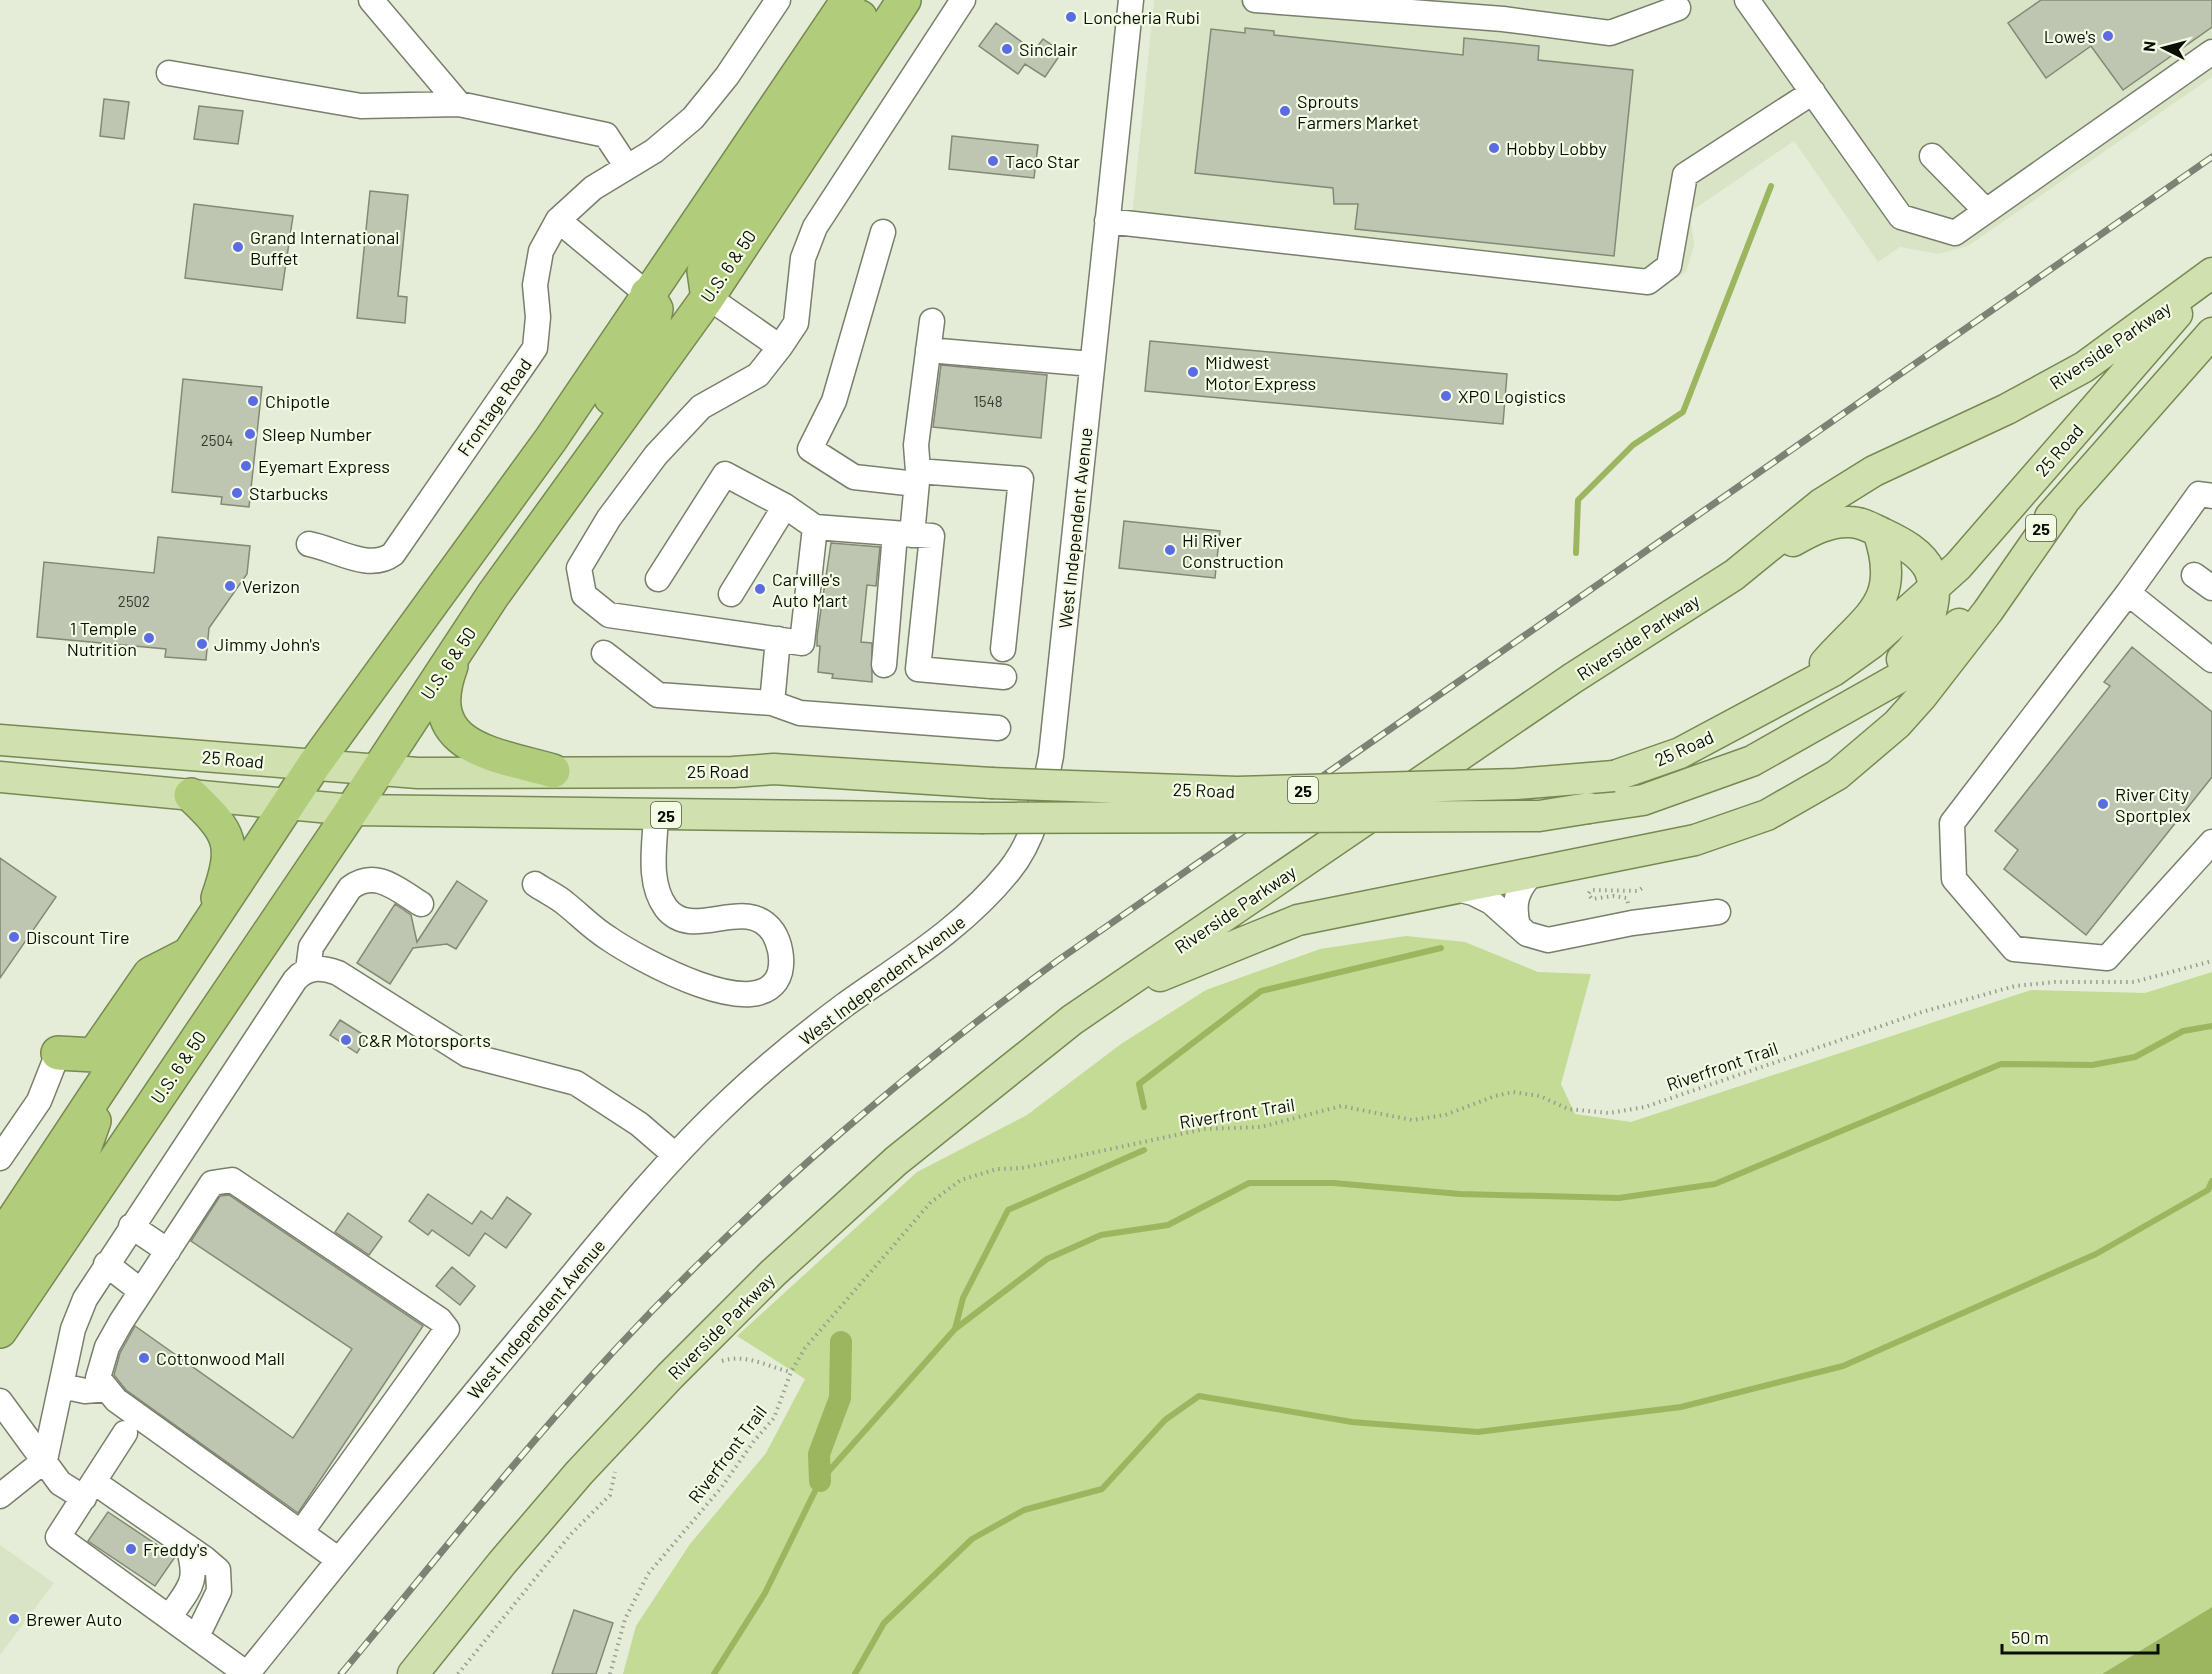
<svg xmlns="http://www.w3.org/2000/svg" width="2212" height="1674" font-family="Barlow,sans-serif">
<style>
.built{fill:#d9e4c7}
.green{fill:#c3db94}
.water{fill:#9bb65f}
.lines{fill:none;stroke-linecap:round;stroke-linejoin:round}
.stream{stroke:#9bb65f;stroke-width:6}
.canal{stroke:#9bb65f;stroke-width:22}
.building{fill:#bec5b0;stroke:#828975;stroke-width:1.5}
.minor-casing{stroke:#787f6b;stroke-width:27}
.major-casing{stroke:#778952;stroke-width:33}
.highway-casing{stroke:#778952;stroke-width:36}
.path{stroke:#989e8e;stroke-width:4;stroke-dasharray:1.5 4.5;stroke-linecap:butt}
.minor{stroke:#fff;stroke-width:24}
.major{stroke:#d0e0af;stroke-width:30}
.highway{stroke:#b1cc7a;stroke-width:33}
.rail-casing{stroke:#7c8274;stroke-width:7}
.rail{stroke:#f3fbe5;stroke-width:4.5;stroke-dasharray:14;stroke-linecap:butt}
.major-bridge-casing{stroke:#778952;stroke-width:33;stroke-linecap:butt}
.major-bridge{stroke:#d0e0af;stroke-width:30}
.poi-dot{fill:#5b6be2;stroke:#f3fbe5;stroke-width:2}
.labels{text-anchor:middle;dominant-baseline:central;stroke-width:4.5;stroke-linejoin:round;paint-order:stroke}
.number-label{font-size:15px;fill:#383b31}
.shield{fill:#f3fbe5;stroke:#51544a;stroke-width:1.5}
.shield-label{font-size:16px;font-weight:bold;fill:#0b0d07}
.poi-label{font-size:18px;fill:#0b0d07;stroke:#f3fbe5;text-anchor:start}
.street-label{font-size:18px;fill:#0b0d07;stroke:#f3fbe5}
</style>
<rect width="100%" height="100%" fill="#e5edd8"/>
<!-- built -->
<path class="built" d="M1154 0H2212V77L1968 246 1939 254 1900 247 1878 262 1794 141 1690 212 1694 246 1686 272 1656 290 1393 267 1130 237Z
M0 1545 54 1583 0 1655Z"/>
<!-- green -->
<path class="green" d="M1406 936 1465 942 1538 972 1591 974 1561 1084 1575 1114 1631 1122 2031 990 2145 993 2212 972V1607L2102 1674H623L636 1626 690 1544 766 1453 805 1379 737 1336 917 1172 1027 1115 1121 1044 1206 990 1320 949Z"/>
<!-- water -->
<path class="water" d="M2212 1607V1674H2102Z"/>
<g class="lines">
<!-- stream -->
<path class="stream" d="M1576 553 1578 500 1633 445 1683 412 1771 186
M1144 1107 1139 1084 1261 991 1441 948
M955 1329 1047 1259 1101 1235 1168 1225 1249 1183H1333L1460 1194 1619 1198 1715 1184 2001 1064 2092 1065 2135 1057 2183 1031 2212 1026
M714 1674 765 1593 820 1481 955 1329 963 1298 1008 1210 1144 1150
M855 1674 884 1623 972 1539 1024 1510 1102 1489 1165 1420 1199 1396 1352 1422 1478 1432 1681 1407 1843 1366 2096 1254 2208 1190 2212 1181"/>
<!-- canal -->
<path class="canal" d="M820 1481 819 1454 840 1398 841 1342"/>
</g>
<!-- building -->
<path class="building" d="M2041 0H2212V27L2123 90 2091 46 2046 78 2008 23Z
M996 23 1034 51 1043 39 1062 52 1045 77 1025 64 1018 74 979 46Z
M1245 28 1274 31V35L1463 55 1464 38 1539 46 1538 60 1633 70 1614 256 1355 229 1358 204H1334L1333 188 1195 173 1211 29 1245 33Z
M104 99 129 102 124 139 100 136Z
M199 106 243 111 238 144 194 139Z
M952 136 1038 145 1034 178 949 169Z
M370 191 408 195 398 296 407 297 405 323 357 318Z
M194 204 293 216 282 290 185 278Z
M1150 341 1507 374 1503 424 1145 391Z
M941 365 1047 375 1041 438 933 427Z
M183 379 262 387 249 507 221 504 222 497 172 492Z
M1124 521 1220 531 1215 578 1119 568Z
M158 537 250 546 247 574 209 628 206 660 165 657 166 649 37 637 44 562 154 573Z
M831 543 880 547 876 586 867 585 861 642 872 643V682L832 678 833 674 818 672 820 646H817V636Z
M2132 647 2212 712V777L2086 935 2004 869 2018 850 1995 831 2110 686 2104 682Z
M0 858 56 897 0 978Z
M457 881 487 901 456 949 447 944 413 948 390 984 357 963 395 904 411 915 417 942Z
M340 1020 367 1037 357 1053 330 1035Z
M428 1194 472 1224 481 1211 492 1219 507 1197 531 1214 506 1248 485 1233 469 1256 432 1230 428 1235 409 1221Z
M229 1195 423 1326 298 1513 126 1390 114 1375 120 1353 135 1326 293 1438 352 1349 191 1241 220 1196Z
M348 1213 382 1237 369 1255 335 1232Z
M452 1267 475 1286 460 1305 436 1286Z
M108 1512 175 1557 155 1586 88 1541Z
M574 1610 613 1623 596 1674H552Z"/>
<g class="lines">
<defs>
<path id="minor" d="M371 0 459 104 606 135 627 167
M1255 0 1503 19 1610 33 1678 8
M1747 0 1901 217 1955 233 2212 52
M169 73 361 106 459 104
M1932 156 1986 211
M558 220 647 294
M1107 221 1648 282 1669 266 1685 175 1813 92
M883 232 834 401 810 449 854 477 916 484
M708 297 780 347
M928 350 1092 364
M918 471 916 445 932 321
M2212 496 2199 494 2128 593 1952 823 1954 879 2014 949 2107 958 2212 842
M815 527 932 536 918 669 1004 677
M912 535 918 471 1021 479 1003 649
M309 544C336 549 369 572 393 554L535 348 538 317 535 285 541 251 558 220 593 188 654 151 693 118 727 76 778 0
M2194 575 2212 588
M658 579 725 474 785 506 815 527 802 643 609 615 584 595 579 568 609 518 656 455 701 407 758 375 780 347 796 323 803 258 815 227 963 0
M2128 593 2212 660
M731 594 785 506
M604 653 658 695 772 703 778 639
M884 665 895 534
M772 703 800 713 998 728
M535 884C545 891 557 896 566 904 580 915 592 928 608 938 637 958 764 1030 780 972 783 959 780 943 773 932 746 893 693 943 666 908 647 882 655 845 656 815
M1453 888 1473 893 1491 902 1527 934 1548 940 1632 923 1718 912
M1518 926C1512 902 1517 888 1535 871
M308 970 311 947 350 888C376 868 398 890 421 904
M0 1158 39 1101 58 1053
M131 1226 168 1251
M106 1264 141 1291
M62 1386 85 1391 107 1389
M0 1401 60 1483 84 1498
M125 1433 58 1537 247 1674
M94 1482 204 1558 218 1570 219 1591 197 1636
M0 1496 45 1460 73 1329 85 1299 295 980C307 966 321 967 338 973L468 1055 576 1083 639 1124 675 1155
M302 1531 447 1329 440 1320 232 1180 212 1183 121 1322 107 1347 98 1378 116 1400 339 1560
M170 1616C190 1587 199 1582 188 1547
M247 1674C343 1555 439 1435 537 1318 597 1246 655 1172 722 1108 761 1070 803 1036 846 1004 904 963 964 927 1009 871 1036 838 1043 796 1051 756L1131 0"/>
<path id="major" d="M2050 517 2212 333
M1793 541C1811 531 1829 521 1850 522 1862 522 1873 529 1884 534 1901 542 1922 553 1930 571 1942 601 1924 640 1902 659
M1825 663C1867 615 1903 603 1878 531
M0 740 418 773 733 772 774 769 991 783
M1614 776 1680 753 1833 671 1872 643 1958 566 2177 314
M0 777 352 810 981 818
M1589 808 1643 800 1752 761 1897 679 1959 624
M1160 976 1298 920 1695 840 1767 815 1837 775 1897 724 1922 696 1988 611 2063 503
M413 1674 502 1563 579 1473 670 1376 773 1273 896 1161 1072 1020 1573 678 1734 575 1821 504 1874 471 2007 409 2084 367 2212 273"/>
<path id="highway" d="M707 292 704 271 719 229 834 62 860 17
M611 398 652 329 656 309 647 294
M451 666C420 749 495 754 553 771
M191 795C231 833 237 844 218 898
M58 1053 94 1055 150 974 189 954
M0 1240 314 765 551 439 848 0
M0 1286 79 1163 94 1121
M0 1331 352 810 493 595 708 297 904 0"/>
</defs>
<!-- minor casing -->
<use href="#minor" class="minor-casing"/>
<!-- major casing -->
<use href="#major" class="major-casing"/>
<!-- highway casing -->
<use href="#highway" class="highway-casing"/>
<!-- path -->
<path class="path" d="M1628 903 1627 898 1613 896 1592 899 1588 894 1591 890 1638 891 1645 886
M722 1361C746 1353 768 1367 791 1372
M458 1674 571 1534 610 1495 615 1472
M610 1674 625 1619 648 1574 721 1488 754 1441 774 1418 791 1372 805 1348 931 1202 961 1180 997 1169 1022 1168 1204 1129 1261 1127 1341 1106 1412 1120 1445 1115 1495 1096 1513 1092 1540 1096 1568 1109 1609 1113 1645 1107 1922 1012 2015 986 2055 982H2134L2212 961"/>
<!-- minor -->
<use href="#minor" class="minor"/>
<!-- major -->
<use href="#major" class="major"/>
<!-- highway -->
<use href="#highway" class="highway"/>
<defs>
<path id="rail" d="M341 1674C431 1566 519 1454 614 1351 749 1205 898 1078 1057 961L2212 157"/>
</defs>
<!-- rail casing -->
<use href="#rail" class="rail-casing"/>
<!-- rail -->
<use href="#rail" class="rail"/>
<defs>
<path id="major-bridge" d="M991 783 1237 792 1516 784 1614 776
M981 818 1539 816 1589 808"/>
</defs>
<!-- major-bridge casing -->
<use href="#major-bridge" class="major-bridge-casing"/>
<!-- major-bridge -->
<use href="#major-bridge" class="major-bridge"/>
</g>
<!-- markers -->
<g class="poi-dot">
<circle cx="1071" cy="17" r="6"/>
<circle cx="2108" cy="36" r="6"/>
<circle cx="1007" cy="49" r="6"/>
<circle cx="1285" cy="111" r="6"/>
<circle cx="1494" cy="148" r="6"/>
<circle cx="993" cy="161" r="6"/>
<circle cx="238" cy="247" r="6"/>
<circle cx="1193" cy="372" r="6"/>
<circle cx="1446" cy="396" r="6"/>
<circle cx="253" cy="401" r="6"/>
<circle cx="250" cy="434" r="6"/>
<circle cx="246" cy="466" r="6"/>
<circle cx="237" cy="493" r="6"/>
<circle cx="1170" cy="550" r="6"/>
<circle cx="230" cy="586" r="6"/>
<circle cx="760" cy="589" r="6"/>
<circle cx="149" cy="638" r="6"/>
<circle cx="202" cy="644" r="6"/>
<circle cx="2103" cy="804" r="6"/>
<circle cx="14" cy="937" r="6"/>
<circle cx="346" cy="1040" r="6"/>
<circle cx="144" cy="1358" r="6"/>
<circle cx="131" cy="1549" r="6"/>
<circle cx="14" cy="1619" r="6"/>
</g>
<g class="labels">
<!-- number labels -->
<g class="number-label">
<text x="988" y="401">1548</text>
<text x="217" y="440">2504</text>
<text x="134" y="601">2502</text>
</g>
<!-- shield labels -->
<g class="shield">
<rect x="2026" y="515" width="30" height="26" rx="4.5"/>
<rect x="1288" y="777" width="30" height="26" rx="4.5"/>
<rect x="651" y="802" width="30" height="26" rx="4.5"/>
</g>
<g class="shield-label">
<text x="2041" y="528">25</text>
<text x="1303" y="790">25</text>
<text x="666" y="815">25</text>
</g>
<!-- poi labels -->
<g class="poi-label">
<text x="1083" y="17">Loncheria Rubi</text>
<text x="2096" y="36" text-anchor="end">Lowe's</text>
<text x="1019" y="49">Sinclair</text>
<text x="1297" y="101">Sprouts<tspan x="1297" dy="21">Farmers Market</tspan></text>
<text x="1506" y="148">Hobby Lobby</text>
<text x="1005" y="161">Taco Star</text>
<text x="250" y="237">Grand International<tspan x="250" dy="21">Buffet</tspan></text>
<text x="1205" y="362">Midwest<tspan x="1205" dy="21">Motor Express</tspan></text>
<text x="1458" y="396">XPO Logistics</text>
<text x="265" y="401">Chipotle</text>
<text x="262" y="434">Sleep Number</text>
<text x="258" y="466">Eyemart Express</text>
<text x="249" y="493">Starbucks</text>
<text x="1182" y="540">Hi River<tspan x="1182" dy="21">Construction</tspan></text>
<text x="772" y="579">Carville's<tspan x="772" dy="21">Auto Mart</tspan></text>
<text x="242" y="586">Verizon</text>
<text x="137" y="628" text-anchor="end">1 Temple<tspan x="137" dy="21">Nutrition</tspan></text>
<text x="214" y="644">Jimmy John's</text>
<text x="2115" y="794">River City<tspan x="2115" dy="21">Sportplex</tspan></text>
<text x="26" y="937">Discount Tire</text>
<text x="358" y="1040">C&amp;R Motorsports</text>
<text x="156" y="1358">Cottonwood Mall</text>
<text x="143" y="1549">Freddy's</text>
<text x="26" y="1619">Brewer Auto</text>
</g>
<!-- street labels -->
<g class="street-label">
<text transform="translate(728 266) rotate(-56)">U.S. 6 &amp; 50</text>
<text transform="translate(2110 345) rotate(-34)">Riverside Parkway</text>
<text transform="translate(494 407) rotate(-55)">Frontage Road</text>
<text transform="translate(2059 450) rotate(-49)">25 Road</text>
<text transform="translate(1075 528) rotate(-84)">West Independent Avenue</text>
<text transform="translate(1638 637) rotate(-33)">Riverside Parkway</text>
<text transform="translate(448 663) rotate(-56)">U.S. 6 &amp; 50</text>
<text transform="translate(1684 748) rotate(-24)">25 Road</text>
<text transform="translate(233 759) rotate(5)">25 Road</text>
<text x="718" y="771">25 Road</text>
<text transform="translate(1204 790) rotate(2)">25 Road</text>
<text transform="translate(1235 909) rotate(-34)">Riverside Parkway</text>
<text transform="translate(882 980) rotate(-37)">West Independent Avenue</text>
<text transform="translate(1722 1066) rotate(-19)">Riverfront Trail</text>
<text transform="translate(178 1067) rotate(-56)">U.S. 6 &amp; 50</text>
<text transform="translate(1237 1113) rotate(-9)">Riverfront Trail</text>
<text transform="translate(536 1319) rotate(-50)">West Independent Avenue</text>
<text transform="translate(721 1326) rotate(-45)">Riverside Parkway</text>
<text transform="translate(727 1454) rotate(-53)">Riverfront Trail</text>
</g>
</g>
<!-- north arrow -->
<g transform="translate(2164 48) rotate(276)" stroke="#f3fbe5" stroke-width="4.5" paint-order="stroke">
<path d="M0-4.5L10 22L0 15L-10 22Z" fill="#0b0d07"/>
<text y="-9" font-size="16" font-weight="bold" text-anchor="middle" fill="#0b0d07">N</text>
</g>
<!-- scale -->
<path d="M2002 1644v9h156v-9" fill="none" stroke="#0b0d07" stroke-width="3"/>
<text x="2011" y="1644" font-size="18" fill="#0b0d07" stroke="#f3fbe5" stroke-width="4.5" paint-order="stroke">50 m</text>
</svg>
